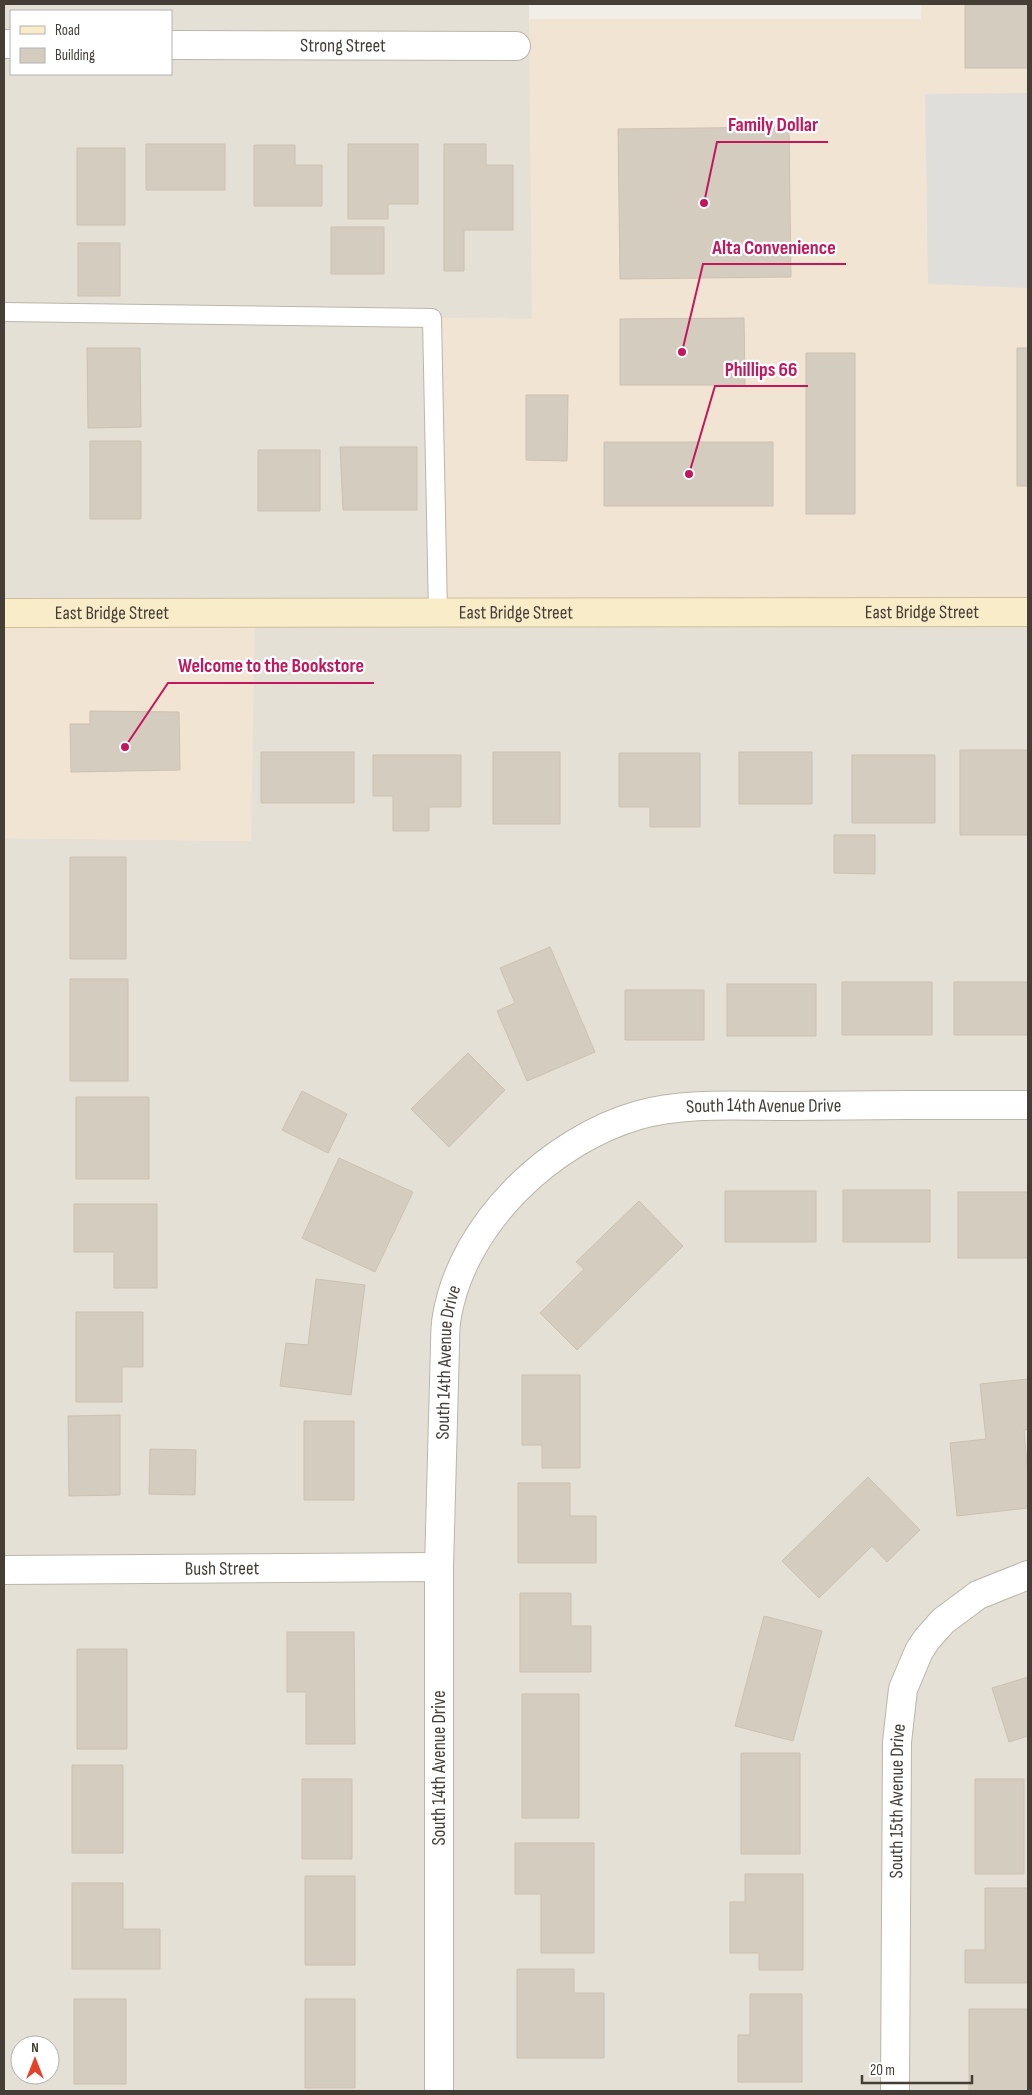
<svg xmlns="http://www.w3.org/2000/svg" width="1032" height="2095" font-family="'Sofia Sans Condensed',sans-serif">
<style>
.residential{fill:#e5e0d5;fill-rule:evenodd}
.commercial{fill:#f1e4d3}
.parking{fill:#e0dedb}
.building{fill:#d5ccc0;stroke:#ccc1b1}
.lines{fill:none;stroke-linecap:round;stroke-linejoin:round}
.lane-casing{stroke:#bcb5aa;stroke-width:20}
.street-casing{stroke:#bcb5aa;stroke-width:30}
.secondary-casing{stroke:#cdbf9a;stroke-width:30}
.lane{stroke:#fff;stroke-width:18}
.street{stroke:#fff;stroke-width:28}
.secondary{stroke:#f9ecc9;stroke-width:28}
.labels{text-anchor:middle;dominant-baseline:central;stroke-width:4.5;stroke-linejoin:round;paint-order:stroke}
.street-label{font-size:19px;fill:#443e36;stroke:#fff}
.leader{fill:none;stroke:#c2185b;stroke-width:2}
.callout-dot{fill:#c2185b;stroke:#fff;stroke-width:2}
.callout-label{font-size:20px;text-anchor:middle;font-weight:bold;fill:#c2185b;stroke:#fff;stroke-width:4.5;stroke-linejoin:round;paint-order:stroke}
</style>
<rect width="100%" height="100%" fill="#f1eee7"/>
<!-- residential -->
<path class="residential" d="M4 4H529L533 319 433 318 1028 612V2091H4V838L251 841 4 613ZM11 11H171V74H11ZM20 2045H50V2075H20Z"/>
<!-- commercial -->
<path class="commercial" d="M922 4H1028V612L438 613 432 318 532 319 529 19H921Z
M4 613H255L251 841 4 838Z"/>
<!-- parking -->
<path class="parking" d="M1028 93V288L928 284 925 94Z"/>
<!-- building -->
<path class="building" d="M965 4H1028V68H965Z
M789 127 791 277 620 279 618 129Z
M146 144H225V190H146Z
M348 144H418V204H388V219H348Z
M444 144H486V165H513V230H464V271H444Z
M254 145H295V165H322V206H254Z
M77 148H125V225H77Z
M331 227H384V274H331Z
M78 243H120V296H78Z
M744 318 745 385H620V319Z
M87 348H140L141 427 88 428Z
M1017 348H1028V486H1017Z
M806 353H855V514H806Z
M526 395H568L567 461 526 460Z
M90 441H141V519H90Z
M604 442H773V506H604Z
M340 447H417V510H343Z
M258 450H320V511H258Z
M90 711 179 712 180 770 71 772 70 724H90Z
M960 750H1028V835H960Z
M261 752H354V803H261Z
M493 752H560V824H493Z
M739 752H812V804H739Z
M619 753H700V827H650V807H619Z
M373 755H461V807H429V831H393V796H373Z
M852 755H935V823H852Z
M834 835H875V874L834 873Z
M70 857H126V959H70Z
M550 947 595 1052 527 1081 497 1011 515 1003 500 968Z
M70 979H128V1081H70Z
M842 982H932V1035H842Z
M954 982H1028V1035H954Z
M727 984H816V1036H727Z
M625 990H704V1040H625Z
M468 1053 505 1090 449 1147 411 1109Z
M302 1091 347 1114 328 1153 282 1130Z
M76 1097H149V1179H76Z
M339 1158 413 1192 375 1272 302 1238Z
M843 1190H930V1242H843Z
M725 1191H816V1242H725Z
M958 1192H1028V1258H958Z
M639 1201 683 1246 577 1350 540 1313 584 1269 576 1262Z
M74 1204H157V1288H114V1252H74Z
M316 1279 365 1285 351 1395 280 1386 286 1343 308 1345Z
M76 1312H143V1367H122V1402H76Z
M522 1375H580V1468H542V1445H522Z
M1028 1379V1429L1024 1430 1028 1476V1508L957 1516 950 1443 986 1439 980 1384Z
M120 1415V1495L69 1496 68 1416Z
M304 1421H354V1500H304Z
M150 1449 196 1450 195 1495 149 1494Z
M868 1477 920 1530 887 1562 872 1546 819 1598 782 1561Z
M518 1483H570V1516H596V1563H518Z
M520 1593H571V1626H591V1672H520Z
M764 1616 822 1631 793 1741 735 1726Z
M287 1632H354L355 1744H306V1692H287Z
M77 1649H127V1749H77Z
M1028 1677V1736L1009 1742 992 1688Z
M522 1694H579V1818H522Z
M741 1753H800V1854H741Z
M72 1765H123V1853H72Z
M302 1779H352V1859H302Z
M975 1779H1024V1874H975Z
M515 1843H594V1953H541V1894H515Z
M745 1874H803V1970H759V1953H730V1902H745Z
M305 1876H355V1965H305Z
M72 1883H123V1929H160V1969H72Z
M985 1888H1028V1983H965V1950H985Z
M517 1969H574V1993H604V2058H517Z
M750 1994H802V2082H738V2035H750Z
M74 1999H126V2084H74Z
M305 1999H355V2088H305Z
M969 2009H1028V2091H969Z"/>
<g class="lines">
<defs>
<path id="lane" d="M4 312 432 318 438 613"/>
<g id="street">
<path d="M4 44H11"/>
<path id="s1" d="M171 45 516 46"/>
<path id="s2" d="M4 1570 439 1567"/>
<path id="s3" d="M439 2091V1567L445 1346C445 1336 445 1326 447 1316 463 1223 551 1140 639 1115 683 1102 740 1106 786 1106 867 1105 947 1105 1028 1105"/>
<path id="s4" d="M895 2091 897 1742 903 1689 919 1651 927 1639 943 1621 978 1595 1028 1575"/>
</g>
<g id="secondary">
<path id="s5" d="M4 613 1028 612"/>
</g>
</defs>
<!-- lane casing -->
<use href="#lane" class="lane-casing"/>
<!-- street casing -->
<use href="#street" class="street-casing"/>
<!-- secondary casing -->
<use href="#secondary" class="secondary-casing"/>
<!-- lane -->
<use href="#lane" class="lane"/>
<!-- street -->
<use href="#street" class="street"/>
<!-- secondary -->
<use href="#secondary" class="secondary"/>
</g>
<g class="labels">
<!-- street labels -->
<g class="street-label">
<text stroke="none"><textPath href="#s1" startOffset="172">Strong Street</textPath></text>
<text stroke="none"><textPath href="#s5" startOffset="918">East Bridge Street</textPath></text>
<text stroke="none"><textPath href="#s5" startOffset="108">East Bridge Street</textPath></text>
<text stroke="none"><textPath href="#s5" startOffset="512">East Bridge Street</textPath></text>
<text stroke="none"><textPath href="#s3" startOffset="1192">South 14th Avenue Drive</textPath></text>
<text stroke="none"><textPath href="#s3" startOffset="729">South 14th Avenue Drive</textPath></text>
<text stroke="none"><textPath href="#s2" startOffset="218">Bush Street</textPath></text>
<text transform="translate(439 1768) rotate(-90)">South 14th Avenue Drive</text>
<text stroke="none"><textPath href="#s4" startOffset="290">South 15th Avenue Drive</textPath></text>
</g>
</g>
<!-- callouts -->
<path class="leader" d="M704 203L717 142H828M682 352L703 264H846M689 474L715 386H808M125 747L168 683H374"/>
<g class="callout-dot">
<circle cx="704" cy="203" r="5"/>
<circle cx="682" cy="352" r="5"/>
<circle cx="689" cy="474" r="5"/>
<circle cx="125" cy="747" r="5"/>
</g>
<g class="callout-label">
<text x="773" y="131">Family Dollar</text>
<text x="774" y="254">Alta Convenience</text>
<text x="761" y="376">Phillips 66</text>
<text x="271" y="672">Welcome to the Bookstore</text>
</g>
<!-- border -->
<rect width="1032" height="2095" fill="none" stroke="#443e36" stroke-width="10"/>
<!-- legend -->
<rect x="10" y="10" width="162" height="65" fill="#ffffff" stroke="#b4b2af"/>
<rect x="20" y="26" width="25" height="8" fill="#f9ecc9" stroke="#b4b2af"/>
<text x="55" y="35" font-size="15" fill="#443e36">Road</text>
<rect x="20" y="48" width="25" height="15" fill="#d5ccc0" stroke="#b4b2af"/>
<text x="55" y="60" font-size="15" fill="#443e36">Building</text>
<!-- north arrow -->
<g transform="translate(35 2060)"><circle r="24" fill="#ffffff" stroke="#b4b2af"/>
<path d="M0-4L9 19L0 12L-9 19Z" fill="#e4422b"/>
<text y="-8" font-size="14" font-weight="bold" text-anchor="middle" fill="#443e36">N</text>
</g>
<!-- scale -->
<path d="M862 2075v8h110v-8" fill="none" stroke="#443e36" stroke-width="2.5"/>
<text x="870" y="2075" font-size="15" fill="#443e36" stroke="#ffffff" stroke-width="4" paint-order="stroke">20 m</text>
</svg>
